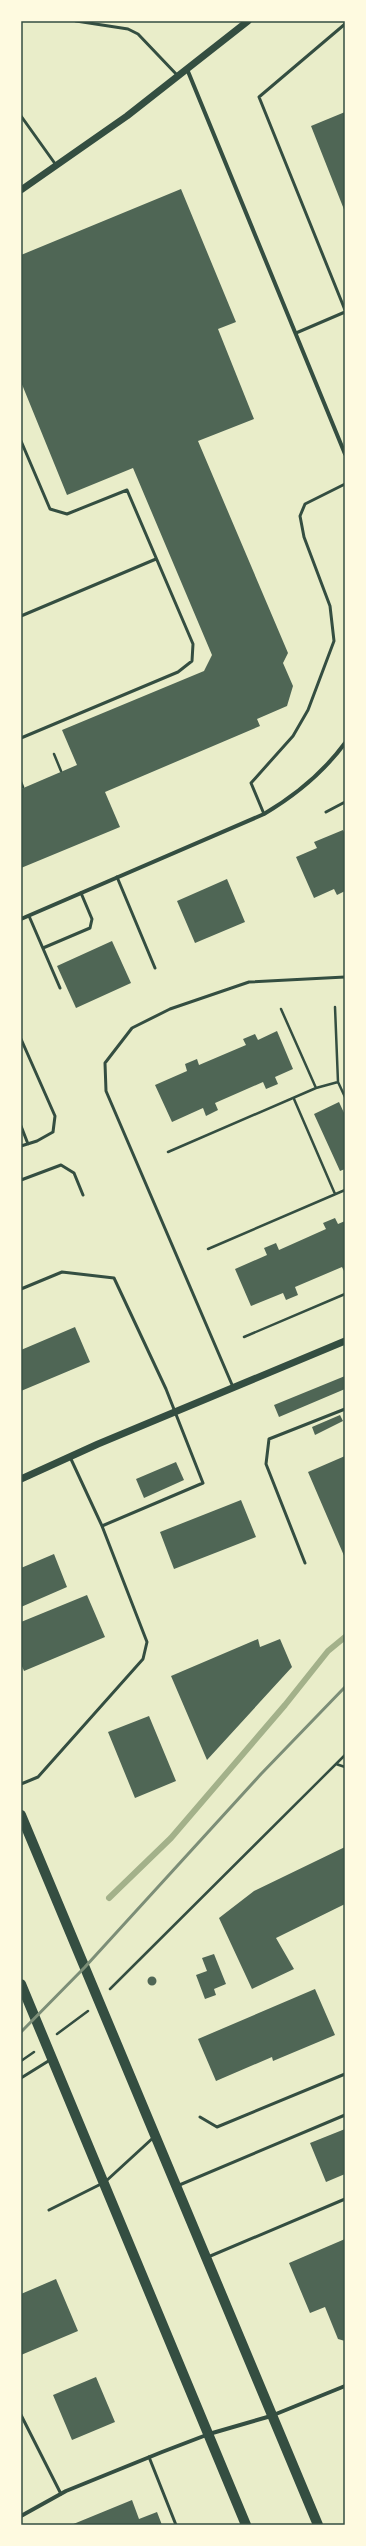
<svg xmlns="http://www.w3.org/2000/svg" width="366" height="2546" font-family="Arial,sans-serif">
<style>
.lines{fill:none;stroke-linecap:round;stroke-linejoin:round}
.stream{stroke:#a3b18a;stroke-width:6}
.building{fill:#4f6655}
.path{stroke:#344e41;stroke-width:2.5}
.service{stroke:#344e41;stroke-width:3}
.minor{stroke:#344e41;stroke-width:4}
.tertiary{stroke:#344e41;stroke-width:7}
.primary{stroke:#344e41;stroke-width:10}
.rail{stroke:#7c8e77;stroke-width:3}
.neatline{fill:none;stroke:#344e41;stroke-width:1.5}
</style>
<rect width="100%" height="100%" fill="#e9edc9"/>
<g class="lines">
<!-- stream -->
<path class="stream" d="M109 1898 171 1838 285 1705 328 1651 345 1637"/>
</g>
<!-- building -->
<path class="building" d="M345 112V212L311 126Z
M181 189 236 322 218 329 254 419 198 441 288 653 283 663 293 686 287 706 257 719 260 726 105 792 120 827 21 868V789L77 765 62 730 204 671 212 655 133 468 67 495 21 382V255Z
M343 830 345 834V891L337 895 334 889 314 898 296 857 317 848 314 842Z
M227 879 245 922 195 943 177 901Z
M112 941 131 983 76 1008 57 966Z
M277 1031 293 1069 275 1077 278 1084 266 1089 263 1082 215 1103 218 1110 206 1116 203 1108 172 1122 155 1085 187 1071 185 1064 197 1059 199 1065 246 1045 243 1039 255 1034 258 1040Z
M339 1102 345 1115V1169L340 1171 314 1114Z
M335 1218 338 1224 345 1221V1273L342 1267 295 1287 298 1295 286 1300 283 1293 251 1306 235 1269 267 1255 264 1248 276 1243 279 1250 326 1229 323 1223Z
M75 1327 90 1362 21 1391V1350Z
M345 1376V1389L279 1417 274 1405Z
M340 1415 343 1421 315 1435 312 1427Z
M345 1456V1558L308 1472Z
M176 1462 184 1480 144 1498 136 1479Z
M241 1500 256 1537 174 1569 160 1532Z
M54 1554 67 1587 21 1607V1568Z
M87 1595 105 1637 24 1671 21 1664V1622Z
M258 1639 260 1647 280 1639 292 1667 207 1760 171 1676Z
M149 1716 176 1781 135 1798 108 1732Z
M345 1847V1904L276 1938 294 1969 252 1989 219 1918 254 1891Z
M214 1954 226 1984 214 1989 216 1995 205 1999 196 1975 207 1971 202 1958Z
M147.5 1981a4.5 4.5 0 1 1 9 0a4.5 4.5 0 1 1-9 0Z
M315 1989 335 2035 273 2061 272 2057 216 2081 198 2039Z
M345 2129V2174L326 2182 310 2143Z
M345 2239V2341L338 2339 325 2307 310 2313 289 2263Z
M56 2279 78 2331 21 2355V2294Z
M96 2377 115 2422 72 2440 53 2395Z
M132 2500 139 2519 157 2512 162 2525H71Z"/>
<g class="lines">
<!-- path -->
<path class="path" d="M54 754 61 771
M21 782 23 787
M335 1007 338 1082
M281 1009 316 1088
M294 1099 335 1194
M168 1152 316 1088 338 1082 345 1097
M208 1249 345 1190
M244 1337 345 1294
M336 1764 345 1767
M110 1989 345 1755
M57 2034 88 2011
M21 2061 34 2052"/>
<!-- service -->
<path class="service" d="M76 21 128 29 138 34 178 76
M345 24 259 97 345 310
M21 116 56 165
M296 333 345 312
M21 441 50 509 67 514 127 490 193 644 192 661 178 672 21 738
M21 616 156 559
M326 812 345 802
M264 814 251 783 293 736 308 710 334 641 330 606 304 537 300 516 305 504 345 484
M117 877 155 968
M29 916 60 988
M43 948 90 928 92 919 81 893
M21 1039 55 1116 53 1132 37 1141 21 1146
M21 1126 28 1144
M21 1180 61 1165 74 1173 83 1195
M21 1289 62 1272 114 1278 166 1389 203 1483 102 1526
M233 1387 106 1091 105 1063 132 1028 170 1009 249 982 345 977
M305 1563 266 1464 269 1439 345 1409
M21 1784 38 1777 143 1659 147 1642 102 1526 70 1457
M21 2078 50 2060
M200 2117 217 2127 345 2074
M177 2186 345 2115
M49 2210 105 2182 154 2137
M208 2257 345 2199
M21 2415 61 2494
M149 2457 176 2525"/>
<!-- minor -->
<path class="minor" d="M187 69 345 454
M21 919 264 814C296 795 323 773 345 743
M21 2516 66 2491 162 2452 209 2434 271 2416 345 2386"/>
<!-- tertiary -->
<path class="tertiary" d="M21 190 127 116 248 21
M21 1479 98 1444 345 1341"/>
<!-- primary -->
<path class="primary" d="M21 1815 318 2525
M21 1984 246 2525"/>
<!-- rail -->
<path class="rail" d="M21 2032 85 1967 261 1774 345 1687"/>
</g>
<!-- border -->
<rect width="366" height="2546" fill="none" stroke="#fefae0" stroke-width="44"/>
<rect x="22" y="22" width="322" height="2502" class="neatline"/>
</svg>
